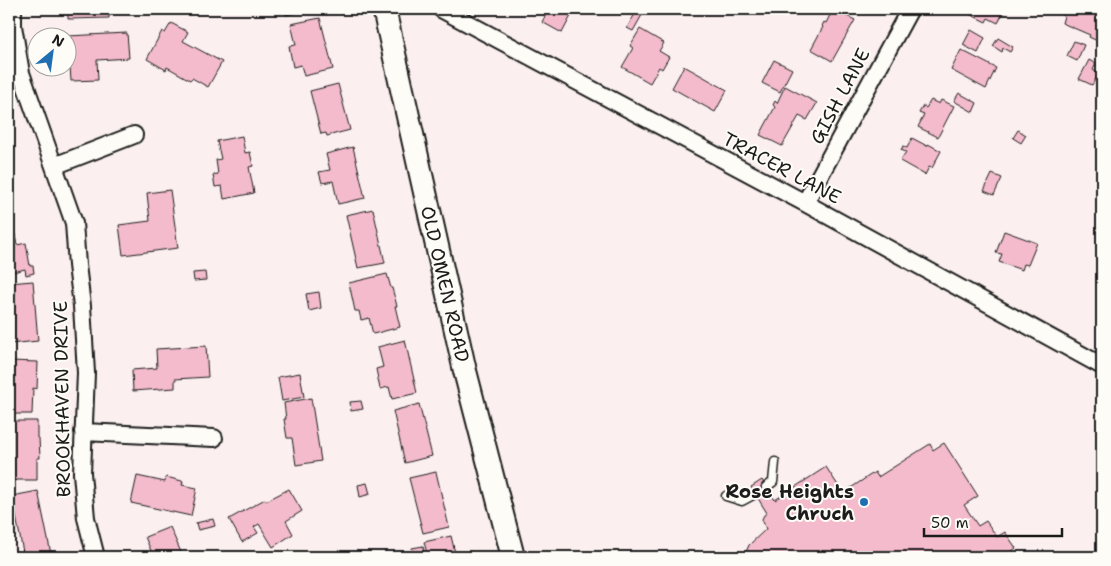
<svg xmlns="http://www.w3.org/2000/svg" width="1111" height="566" font-family="'Shantell Sans',sans-serif">
<style>
.building{fill:#f4bbcd;stroke:#1c1c1c}
.lines{fill:none;stroke-linecap:round;stroke-linejoin:round}
.lane-casing{stroke:#1c1c1c;stroke-width:11}
.street-casing{stroke:#1c1c1c;stroke-width:20}
.secondary-casing{stroke:#1c1c1c;stroke-width:26}
.lane{stroke:#fdfcf7;stroke-width:8}
.street{stroke:#fdfcf7;stroke-width:16}
.secondary{stroke:#fdfcf7;stroke-width:22}
.poi-dot{fill:#1f6fb2;stroke:#fdfcf7;stroke-width:2}
.labels{text-anchor:middle;dominant-baseline:central;stroke-width:4;stroke-linejoin:round;paint-order:stroke}
.street-label{font-size:19px;fill:#1c1c1c;stroke:#fdfcf7}
.poi-label{font-size:19px;font-weight:bold;fill:#1c1c1c;stroke:#fdfcf7;text-anchor:end}
</style>
<rect width="100%" height="100%" fill="#fbefef"/>
<filter id="ink" filterUnits="userSpaceOnUse"><feTurbulence type="fractalNoise" baseFrequency=".02" numOctaves="2"/><feDisplacementMap in="SourceGraphic" scale="10" xChannelSelector="R" yChannelSelector="G"/><feConvolveMatrix kernelMatrix="1 2 1 2 8 2 1 2 1" color-interpolation-filters="sRGB"/></filter>
<g filter="url(#ink)">
<!-- building -->
<path class="building" d="M68 9H109V18L68 19Z
M285 9H314L286 15Z
M549 9H582L579 15 573 12 562 33 542 22Z
M833 9 855 20 832 61 811 49 823 27 822 26 824 22 826 23Z
M966 9H1005L998 23 988 18 986 22 965 12Z
M1057 9H1080L1099 17 1100 13 1102 14V43L1089 37 1090 35 1062 23 1064 16 1055 12Z
M636 12 642 15 633 31 627 28Z
M320 18 333 69 304 76 301 65 293 67 289 46 296 45 291 24Z
M171 23 188 32 183 41 222 62 208 87 192 78 190 80 167 67 166 70 147 59 162 31 165 33Z
M640 29 664 43 659 51 669 57 662 69 659 67 650 83 622 67 633 48 630 46Z
M971 30 985 38 978 53 963 45Z
M127 33 129 58 97 60 98 80 71 81 68 36Z
M998 38 1013 47 1010 52 1003 48 1002 52 993 46Z
M1074 41 1084 45 1077 61 1067 56Z
M961 50 996 68 986 89 951 70Z
M774 60 792 69 780 92 762 83Z
M1089 60 1096 64 1093 70 1099 74 1092 85 1079 79Z
M684 66 727 90 715 112 672 88Z
M338 84 350 130 327 136 326 133 321 134 310 91Z
M785 86 817 103 807 120 799 116 782 146 760 135 775 107 773 105 775 101 777 103Z
M959 93 977 103 973 112 954 101Z
M931 100 939 104 941 100 954 106 938 137 918 127 924 115 919 113 923 106 926 108Z
M1018 130 1026 135 1021 143 1013 138Z
M242 136 245 153 250 152 253 166 249 167 254 193 224 199 222 186 215 187 213 175 218 174 216 160 221 159 217 141Z
M912 138 927 146 928 144 941 151 932 168 929 167 925 175 900 161 906 152 901 150 903 146 907 148Z
M353 147 365 198 338 204 333 181 322 183 319 172 330 170 326 154Z
M992 174 1002 178 994 195 984 191Z
M170 190 178 248 123 255 119 225 150 221 147 193Z
M373 209 385 263 358 268 346 215Z
M12 220 17 245 26 243 30 266H33L34 273 26 275 25 269 9 273V221Z
M1004 231 1037 243 1028 265 1024 264 1022 270 999 262 1002 254 996 253Z
M205 272 206 280 194 281 193 273Z
M387 274 391 288H392L397 306H395L400 327 373 334 369 318 361 320 359 311H355L349 283Z
M33 281 38 341 9 344V283Z
M319 292 321 308 309 311 306 294Z
M405 340 417 393 392 399 389 387 380 389 376 369 383 367 378 347Z
M206 346 208 377 175 379V388L133 391 132 370 157 368 156 349Z
M9 361 38 362 37 389 33 388 32 414H9Z
M300 373 304 397 282 401 278 377Z
M311 398 321 461 296 465 292 438H287L284 419H286L284 403Z
M361 401 363 409 351 411 350 402Z
M419 404 432 456 405 463 393 411Z
M10 421H37V438H39L40 458H37V480H9Z
M944 443 978 496 964 505 978 526 986 521 997 537 1005 532 1016 548 1012 551 1016 557H744L749 545 766 529 762 519 764 515 767 513 751 487 762 480 775 500 826 467 843 493 875 472 878 477 930 444 933 450Z
M436 472 449 527 423 533 409 478Z
M137 476 165 482 166 477 182 481H183L182 485 197 488 191 516 131 503Z
M367 483 370 494 360 497 358 485Z
M289 489 302 511 286 521 293 534 273 547 259 524 254 527 258 533 242 542 229 519 265 499 266 501Z
M38 491 51 554 33 557H24L12 496Z
M213 519 215 526 198 530 196 523Z
M170 527 183 557H150L149 554 152 553 145 537Z
M451 536 456 557H428L424 542Z
M423 546 425 557H414L412 548Z"/>
<g class="lines">
<defs>
<path id="lane" d="M766 487 773 482 775 462
M726 496 742 501 755 494"/>
<path id="street" d="M13 9V26L21 73 74 223 77 265 82 306 86 373 82 473 86 518 96 557
M441 9 805 203 1102 366
M54 166 134 135
M805 203 910 9
M83 432 214 438"/>
<path id="secondary" d="M384 9 465 371 513 557"/>
</defs>
<!-- lane casing -->
<use href="#lane" class="lane-casing"/>
<!-- street casing -->
<use href="#street" class="street-casing"/>
<!-- secondary casing -->
<use href="#secondary" class="secondary-casing"/>
<!-- lane -->
<use href="#lane" class="lane"/>
<!-- street -->
<use href="#street" class="street"/>
<!-- secondary -->
<use href="#secondary" class="secondary"/>
</g>
</g>
<!-- markers -->
<circle class="poi-dot" cx="864" cy="502" r="5"/>
<g class="labels">
<!-- street labels -->
<g class="street-label">
<text transform="translate(840 96) rotate(-62)">GISH LANE</text>
<text transform="translate(782 168) rotate(28)">TRACER LANE</text>
<text transform="translate(445 284) rotate(77)">OLD OMEN ROAD</text>
<text transform="translate(62 399) rotate(-91)">BROOKHAVEN DRIVE</text>
</g>
<!-- poi labels -->
<g class="poi-label">
<text x="854" y="491">Rose Heights<tspan x="854" dy="22">Chruch</tspan></text>
</g>
</g>
<!-- margin -->
<rect width="1111" height="566" fill="none" stroke="#fdfcf7" stroke-width="30"/>
<rect x="15" y="15" width="1081" height="536" fill="none" stroke="#1c1c1c" stroke-width="2" filter="url(#ink)"/>
<!-- north arrow -->
<g transform="translate(52 52) rotate(29)"><circle r="24" fill="#fdfcf7" stroke="#a3a29f"/>
<path d="M0-4L9 19L0 12L-9 19Z" fill="#1f6fb2"/>
<text y="-8" font-size="14" font-weight="bold" text-anchor="middle" fill="#1c1c1c">N</text>
</g>
<!-- scale -->
<path d="M924 528v8h138v-8" fill="none" stroke="#1c1c1c" stroke-width="2.5"/>
<text x="931" y="528" font-size="15" fill="#1c1c1c" stroke="#fdfcf7" stroke-width="4" paint-order="stroke">50 m</text>
</svg>
